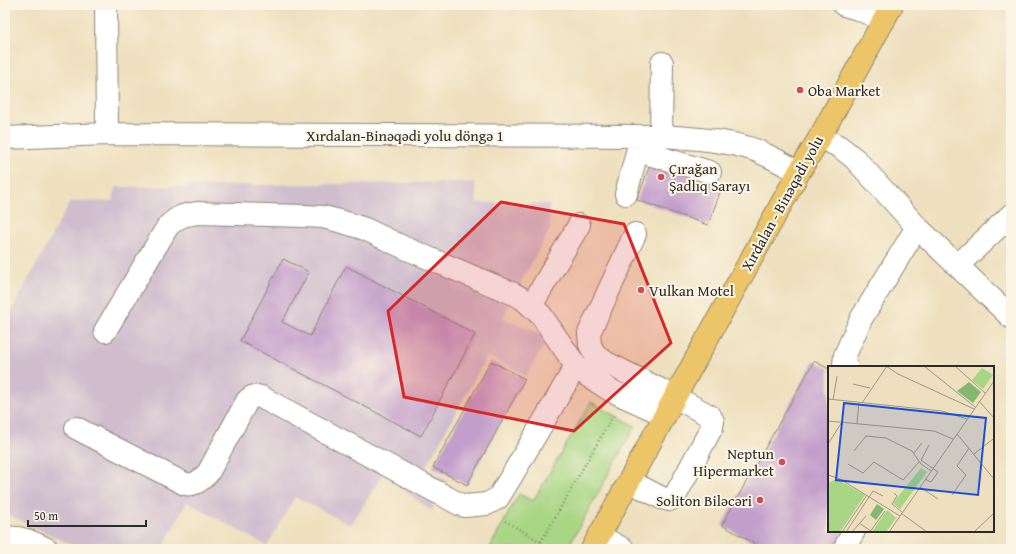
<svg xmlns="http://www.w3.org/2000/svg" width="1016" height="554" font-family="'Gentium Book Plus',serif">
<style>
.industrial{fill:#cfbdce}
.green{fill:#a8d684;stroke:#6a8058}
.building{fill:#c29ecb}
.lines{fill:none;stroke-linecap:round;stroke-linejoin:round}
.minor-casing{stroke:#8c8674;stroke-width:24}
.major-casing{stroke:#8c8674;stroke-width:24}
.path{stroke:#8c8674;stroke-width:2.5;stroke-dasharray:1 3;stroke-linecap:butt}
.minor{stroke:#fff;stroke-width:22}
.major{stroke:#edc569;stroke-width:22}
.marked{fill:#d62828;fill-opacity:0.2;stroke:#d62828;stroke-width:3;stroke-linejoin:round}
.poi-dot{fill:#d1495b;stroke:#fcf5e5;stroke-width:1.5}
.labels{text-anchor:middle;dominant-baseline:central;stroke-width:4;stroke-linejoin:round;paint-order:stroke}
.poi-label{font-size:15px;fill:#2b2b2b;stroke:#fcf5e5;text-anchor:start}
.street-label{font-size:15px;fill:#2b2b2b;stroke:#fcf5e5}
.inset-road{fill:none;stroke:#a09883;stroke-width:1}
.view{fill:#1d4ed8;fill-opacity:0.15;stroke:#1d4ed8;stroke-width:2}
.inset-edge{fill:none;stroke:#2b2b2b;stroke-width:2}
</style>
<rect width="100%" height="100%" fill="#fcf5e5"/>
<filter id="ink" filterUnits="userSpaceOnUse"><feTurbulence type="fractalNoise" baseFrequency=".025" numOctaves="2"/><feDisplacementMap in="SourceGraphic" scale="8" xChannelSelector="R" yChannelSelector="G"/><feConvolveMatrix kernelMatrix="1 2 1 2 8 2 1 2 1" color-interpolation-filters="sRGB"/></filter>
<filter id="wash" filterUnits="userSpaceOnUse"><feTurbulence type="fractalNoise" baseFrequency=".012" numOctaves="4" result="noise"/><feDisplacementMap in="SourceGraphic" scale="16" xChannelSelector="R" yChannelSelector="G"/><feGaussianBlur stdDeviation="0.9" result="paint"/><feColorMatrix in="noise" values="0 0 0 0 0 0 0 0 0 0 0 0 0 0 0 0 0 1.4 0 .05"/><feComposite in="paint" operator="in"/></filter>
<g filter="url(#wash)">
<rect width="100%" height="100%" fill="#eee0be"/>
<!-- industrial -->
<path class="industrial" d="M475 182 477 203 549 204 550 230 514 294 503 318 549 337 526 376 487 356 425 468 448 481 431 511 383 474 351 525 295 497 267 546 187 502 162 549H80L5 513V323L70 202 113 201 115 187Z"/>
<!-- green -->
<path class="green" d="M591 402 635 426 567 549H489L519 494 533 501Z"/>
<g id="blocks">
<!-- building -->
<path class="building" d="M651 162 722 187 708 225 637 200Z
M283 259 309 272 282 322 310 336 346 266 475 334 421 436 240 341Z
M491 361 525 379 467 485 433 467Z
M814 361 829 369V531H844L834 549H764L722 525Z"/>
</g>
</g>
<g filter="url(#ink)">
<use href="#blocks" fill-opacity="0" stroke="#8c8674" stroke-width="1"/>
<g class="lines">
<defs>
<path id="minor" d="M106 5 107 134
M844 5 858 9 884 20
M661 136 662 63
M820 137 840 147 855 159 917 227 1011 317
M5 138 107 134 661 136C691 138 726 140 755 150 770 156 785 165 799 172
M638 151 710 172
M626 194 641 137
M958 265 1011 215
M531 306 579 225
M105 331 168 226C179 216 183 215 198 213L304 216 323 217 343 222 365 229 405 248 514 294 523 299 531 306 541 315 576 366 588 376 610 390 665 415
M847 367 844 364 845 355 861 319 917 227
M76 428 185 484C195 486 201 480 208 473L247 401C252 396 255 395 261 397L459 504 465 506 487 504 498 498 511 477 576 366
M629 481 662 498 669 500 675 496 712 427 713 421 710 416 675 397 605 362 595 354 590 345 589 333 635 234
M599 536 623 549
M5 538C21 536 33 542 47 549
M844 549 854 531"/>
<path id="major" d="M592 549 675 397 799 172 820 137 892 5"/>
</defs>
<!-- minor casing -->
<use href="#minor" class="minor-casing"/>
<!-- major casing -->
<use href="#major" class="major-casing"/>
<!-- path -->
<path class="path" d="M505 521 541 542
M537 549 614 414"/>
<!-- minor -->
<use href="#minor" class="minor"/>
<!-- major -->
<use href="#major" class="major"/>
</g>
</g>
<!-- marked area -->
<path class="marked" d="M501 202 624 224 671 343 574 431 404 397 388 311Z"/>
<!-- markers -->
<g class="poi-dot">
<circle cx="800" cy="90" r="4"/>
<circle cx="661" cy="177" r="4"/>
<circle cx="641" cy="290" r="4"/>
<circle cx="782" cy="462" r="4"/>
<circle cx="760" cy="500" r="4"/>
</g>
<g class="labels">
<!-- poi labels -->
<g class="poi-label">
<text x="808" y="90">Oba Market</text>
<text x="669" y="168">Çırağan<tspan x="669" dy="17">Şadlıq Sarayı</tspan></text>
<text x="649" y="290">Vulkan Motel</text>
<text x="774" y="453" text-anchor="end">Neptun<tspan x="774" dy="17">Hipermarket</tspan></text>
<text x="752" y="500" text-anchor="end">Soliton Biləcəri</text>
</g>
<!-- street labels -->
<g class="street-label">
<text x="405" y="135">Xırdalan-Binəqədi yolu döngə 1</text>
<text transform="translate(782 203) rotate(-61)">Xırdalan - Binəqədi yolu</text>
</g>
</g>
<!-- overview -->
<g transform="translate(828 366)">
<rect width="166" height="166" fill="#eee0be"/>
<path d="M154 2 165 9 155 23 144 14ZM93 102 99 106 72 143 65 137ZM9 113 37 129 12 166H0V117ZM59 144 68 152 58 166H44Z" fill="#a8d684"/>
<path d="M141 16 153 26 145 37 129 25ZM49 138 56 143 48 154 42 149Z" fill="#86b772"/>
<path class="inset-road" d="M58 0 70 8 146 43M96 0 147 41M127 0 157 27M25 18 42 22M0 33 114 45 139 53M5 34 9 10M151 35 166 52M34 37 59 0M0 55 106 65 125 73M29 57 31 37M129 68 166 113M0 78 14 56M26 85 38 70 58 72 84 85 93 98 103 105M86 87 94 77M146 88 165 73M20 98 35 107 46 96 75 114 91 96M0 109 12 113 72 150M97 113 103 116 110 106 93 94 101 79M92 121 110 133M66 127 69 130 64 138 74 146M124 129 138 109 129 100 141 82M73 147 99 166M31 157 43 165M14 166 39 129M18 166 45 125 55 130M24 166 38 150M42 166 57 145M61 166 166 15M146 166 166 147"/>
<path class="view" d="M16 37 158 52 150 129 8 114Z"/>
<rect width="166" height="166" class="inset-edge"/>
</g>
<!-- margin -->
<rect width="1016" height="554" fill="none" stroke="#fcf5e5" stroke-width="20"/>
<!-- scale -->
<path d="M28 520v6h118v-6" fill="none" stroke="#2b2b2b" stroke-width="2"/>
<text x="34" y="520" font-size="12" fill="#2b2b2b" stroke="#fcf5e5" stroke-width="3" paint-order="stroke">50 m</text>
</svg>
